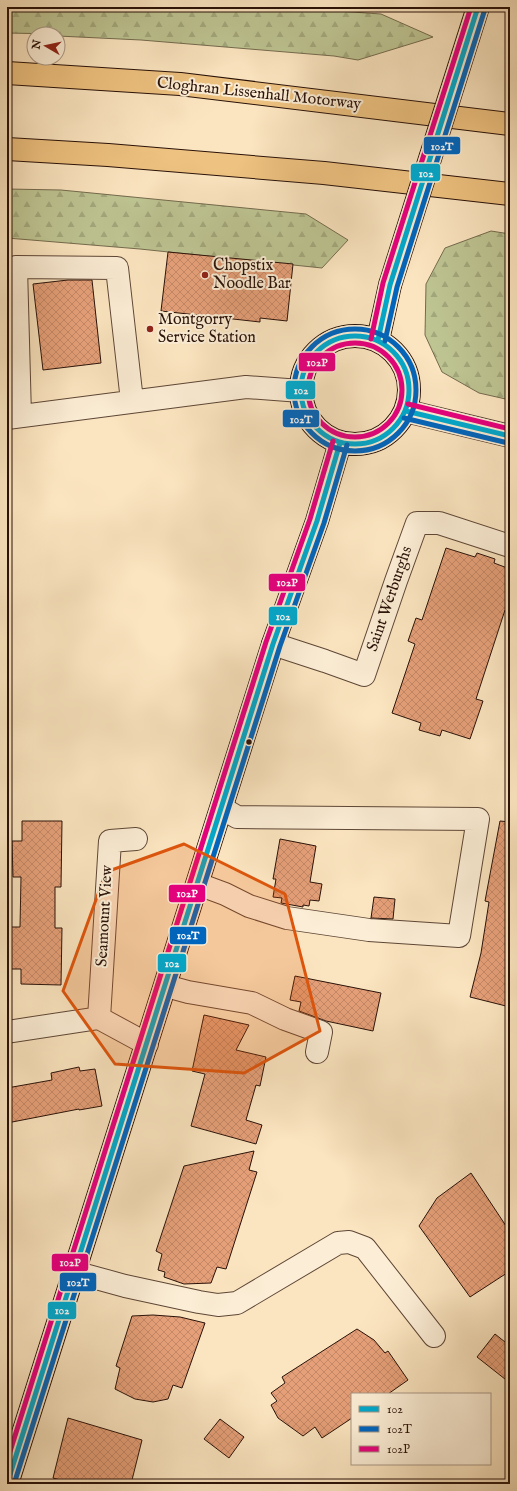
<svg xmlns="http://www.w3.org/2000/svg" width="517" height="1491" font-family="'IM FELL English',serif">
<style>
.forest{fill:url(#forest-firs);stroke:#746b4e}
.building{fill:url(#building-cross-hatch);stroke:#291108}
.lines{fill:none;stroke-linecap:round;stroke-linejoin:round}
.minor-casing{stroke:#5e4636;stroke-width:24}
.major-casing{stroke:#291108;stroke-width:24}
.highway-casing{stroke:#291108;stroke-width:24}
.minor{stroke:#fceed6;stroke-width:22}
.major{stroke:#eec280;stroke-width:22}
.highway{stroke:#eec280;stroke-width:22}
.major-bridge-casing{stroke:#291108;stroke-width:24;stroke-linecap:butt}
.major-bridge{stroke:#eec280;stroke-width:22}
.bus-1-casing{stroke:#fceed6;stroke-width:8}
.bus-2-casing{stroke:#fceed6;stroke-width:8}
.bus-3-casing{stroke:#fceed6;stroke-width:8}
.bus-1{stroke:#00a9ce;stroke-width:5}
.bus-2{stroke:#0065bd;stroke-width:5}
.bus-3{stroke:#e5007d;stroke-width:5}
.marked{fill:#de550c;fill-opacity:0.2;stroke:#de550c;stroke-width:3;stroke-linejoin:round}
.poi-dot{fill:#8f2418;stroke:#fceed6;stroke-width:1.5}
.bus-dot{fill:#291108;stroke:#fceed6;stroke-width:1.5}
.labels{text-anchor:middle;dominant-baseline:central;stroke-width:4;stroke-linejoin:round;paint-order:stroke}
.street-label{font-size:16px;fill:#291108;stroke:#fceed6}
.poi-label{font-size:16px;fill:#291108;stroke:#fceed6;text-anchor:start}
.line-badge{stroke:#fceed6;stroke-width:1.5}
.badge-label{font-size:11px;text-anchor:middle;font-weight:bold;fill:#fff}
</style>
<defs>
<pattern id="forest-firs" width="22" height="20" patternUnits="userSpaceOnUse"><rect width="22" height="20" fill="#bec593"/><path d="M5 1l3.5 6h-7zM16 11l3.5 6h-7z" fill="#a3a87d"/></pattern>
<pattern id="building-cross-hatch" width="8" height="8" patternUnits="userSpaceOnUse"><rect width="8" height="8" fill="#e6a079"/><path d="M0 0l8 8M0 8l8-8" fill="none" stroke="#c58967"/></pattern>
</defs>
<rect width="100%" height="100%" fill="#fbe5c0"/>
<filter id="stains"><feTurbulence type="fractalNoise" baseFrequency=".005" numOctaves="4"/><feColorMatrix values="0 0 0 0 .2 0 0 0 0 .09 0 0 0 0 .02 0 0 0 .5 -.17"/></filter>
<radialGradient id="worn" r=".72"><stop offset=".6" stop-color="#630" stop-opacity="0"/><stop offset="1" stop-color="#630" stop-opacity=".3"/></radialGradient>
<!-- forest -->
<path class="forest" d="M7 7H281L381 14 433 37 358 60 334 56 141 40 58 36V34L7 33Z
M7 189 61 190 306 214 348 240 322 268 140 249 7 238Z
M491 231 510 234V400L479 393 442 372 425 335 426 284 445 248Z"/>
<!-- building -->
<path class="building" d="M168 252 293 264 287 321 260 318V322L161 311Z
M68 280H92L101 363 43 370 33 284Z
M446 548 475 557 477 553 495 559 494 563 510 569V612L505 610 476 699 483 701 470 739 442 730 440 736 419 730 421 723 392 713 415 644 408 641 416 618 422 620Z
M22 821H62L61 887H55V928H62L61 985 21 984V969H7V927H20L21 877H13L12 841H22Z
M500 821 510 822V1007L470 997 481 953 489 902 485 901Z
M280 839 316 846 310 882 322 884 319 901 310 900 309 906 303 905V907L281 903 282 898 273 897 276 879H273Z
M374 897 395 899 393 919 371 918Z
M295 976 381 993 373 1031 326 1021 299 1011 301 1002 290 1000Z
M204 1015 249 1025 236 1050 266 1057 260 1086 256 1085 246 1120 262 1125 256 1144 191 1126 205 1074 192 1071Z
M79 1067 80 1071 95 1069 102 1106 79 1110V1109L7 1123V1088L52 1080 51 1073Z
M254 1151 249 1170 257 1172 226 1269 217 1267 211 1283 184 1284 164 1277 165 1272 158 1270 162 1254 156 1251 184 1166Z
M471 1173 510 1232V1271L470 1297 419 1226 437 1198Z
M153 1315 180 1317 205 1323 182 1388 173 1385 168 1399 153 1402 135 1399 115 1389 120 1368 116 1366 132 1316Z
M357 1329 374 1340 385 1353 388 1351 408 1380 388 1394H352V1418L322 1438 315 1427 303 1436 278 1418 271 1405 277 1401 271 1393 285 1383 282 1377Z
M495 1334 510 1346V1383L477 1357Z
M68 1418 142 1440 131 1484H75L53 1478Z
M220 1419 244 1437 229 1458 204 1439Z"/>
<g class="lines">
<defs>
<path id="minor" d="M406 411 510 436
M20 416 16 267 117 268 132 401
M7 418 246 387 301 391
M273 644 325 661 364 675 396 581 417 523H439L510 546
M198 884 225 894 249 906 287 918 369 930 459 936 478 819 237 817 222 808
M166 986 188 992 252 1003 285 1019 321 1032 317 1052
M99 1018 110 841 136 839
M7 1032 99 1018 147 1044
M74 1272 125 1286 199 1302 218 1305 237 1303 338 1243 349 1242 365 1248 434 1336"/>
<path id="major" d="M301 390a54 54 0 1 1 108 0a54 54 0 1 1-108 0Z
M378 340 390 285
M7 1484 273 644 317 521 340 443"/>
<path id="highway" d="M7 73 180 84 510 124
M7 149 108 155 324 173 510 194"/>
</defs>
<!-- minor casing -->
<use href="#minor" class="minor-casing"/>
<!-- major casing -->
<use href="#major" class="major-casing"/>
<!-- highway casing -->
<use href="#highway" class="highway-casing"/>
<!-- minor -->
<use href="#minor" class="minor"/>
<!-- major -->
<use href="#major" class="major"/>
<!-- highway -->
<use href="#highway" class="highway"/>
<defs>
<path id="major-bridge" d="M390 285 478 7"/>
</defs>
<!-- major-bridge casing -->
<use href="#major-bridge" class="major-bridge-casing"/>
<!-- major-bridge -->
<use href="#major-bridge" class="major-bridge"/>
<defs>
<path id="bus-1" d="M301 390a54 54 0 1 1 108 0a54 54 0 1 1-108 0Z
M378 340 390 285 478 7
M406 411 510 436
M7 1484 273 644 317 521 340 443"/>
<path id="bus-2" d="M294 390a61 61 0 1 1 122 0a61 61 0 1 1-122 0Z
M385 341 397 287 485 9
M404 418 508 443
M14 1484 280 646 324 523 347 445"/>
<path id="bus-3" d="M371 339 383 283 471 7
M308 390a47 47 0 1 1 94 0a47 47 0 1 1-94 0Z
M408 404 510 429
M7 1461 266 642 310 519 333 441"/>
</defs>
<!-- bus-1 casing -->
<use href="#bus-1" class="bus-1-casing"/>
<!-- bus-2 casing -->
<use href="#bus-2" class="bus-2-casing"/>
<!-- bus-3 casing -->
<use href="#bus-3" class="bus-3-casing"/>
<!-- bus-1 -->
<use href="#bus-1" class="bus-1"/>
<!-- bus-2 -->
<use href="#bus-2" class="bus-2"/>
<!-- bus-3 -->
<use href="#bus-3" class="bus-3"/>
</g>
<!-- marked area -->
<path class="marked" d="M184 844 285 894 320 1031 244 1073 115 1064 63 991 106 872Z"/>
<!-- markers -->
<g class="poi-dot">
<circle cx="205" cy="275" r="4"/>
<circle cx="150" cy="329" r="4"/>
</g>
<circle class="bus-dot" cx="249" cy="742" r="3.5"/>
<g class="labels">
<!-- street labels -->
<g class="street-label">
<text transform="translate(259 94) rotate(6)">Cloghran Lissenhall Motorway</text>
<text transform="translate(390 599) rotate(-71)">Saint Werburghs</text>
<text transform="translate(105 916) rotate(-87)">Seamount View</text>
</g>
<!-- poi labels -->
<g class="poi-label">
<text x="213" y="266">Chopstix<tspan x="213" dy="18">Noodle Bar</tspan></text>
<text x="158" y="320">Montgorry<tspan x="158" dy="18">Service Station</tspan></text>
</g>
</g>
<g class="line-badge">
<rect x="423" y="136" width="38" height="19" rx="4" fill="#0065bd"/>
<rect x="410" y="163" width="31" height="19" rx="4" fill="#00a9ce"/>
<rect x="298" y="352" width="38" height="20" rx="4" fill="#e5007d"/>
<rect x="285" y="380" width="31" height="20" rx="4" fill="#00a9ce"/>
<rect x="282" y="409" width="38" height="19" rx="4" fill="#0065bd"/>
<rect x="268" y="573" width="38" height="19" rx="4" fill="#e5007d"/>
<rect x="268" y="606" width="30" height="20" rx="4" fill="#00a9ce"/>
<rect x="168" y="884" width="38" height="19" rx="4" fill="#e5007d"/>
<rect x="169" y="926" width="38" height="19" rx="4" fill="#0065bd"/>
<rect x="157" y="953" width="30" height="20" rx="4" fill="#00a9ce"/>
<rect x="51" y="1253" width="38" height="19" rx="4" fill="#e5007d"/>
<rect x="59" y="1272" width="38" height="20" rx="4" fill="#0065bd"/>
<rect x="47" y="1301" width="30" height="19" rx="4" fill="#00a9ce"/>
</g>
<g class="badge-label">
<text x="442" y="150">102T</text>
<text x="426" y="177">102</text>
<text x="317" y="366">102P</text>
<text x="301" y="394">102</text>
<text x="301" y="423">102T</text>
<text x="287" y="586">102P</text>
<text x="283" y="620">102</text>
<text x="187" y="897">102P</text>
<text x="188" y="939">102T</text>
<text x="172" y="967">102</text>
<text x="70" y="1266">102P</text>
<text x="78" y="1286">102T</text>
<text x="62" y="1314">102</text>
</g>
<!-- margin -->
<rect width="517" height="1491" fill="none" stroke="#fbe5c0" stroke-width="24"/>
<rect x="8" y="8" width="501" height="1475" fill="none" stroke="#291108" stroke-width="2"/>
<rect x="12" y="12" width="493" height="1467" fill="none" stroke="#291108"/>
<!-- legend -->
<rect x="351" y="1393" width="140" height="72" fill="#fceed6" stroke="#a89684"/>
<rect x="359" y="1406" width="20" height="6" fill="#00a9ce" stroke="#a89684"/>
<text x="387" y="1413" font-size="12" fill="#291108">102</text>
<rect x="359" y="1426" width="20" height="6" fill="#0065bd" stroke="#a89684"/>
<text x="387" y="1433" font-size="12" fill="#291108">102T</text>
<rect x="359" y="1446" width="20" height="6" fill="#e5007d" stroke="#a89684"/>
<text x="387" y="1453" font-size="12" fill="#291108">102P</text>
<!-- north arrow -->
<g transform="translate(46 46) rotate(279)"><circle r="19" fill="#fceed6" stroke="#a89684"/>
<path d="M0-3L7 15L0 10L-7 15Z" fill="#8f2418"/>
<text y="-6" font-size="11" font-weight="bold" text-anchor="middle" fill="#291108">N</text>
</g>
<rect width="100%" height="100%" filter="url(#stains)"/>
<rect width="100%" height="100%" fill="url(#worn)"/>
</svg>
